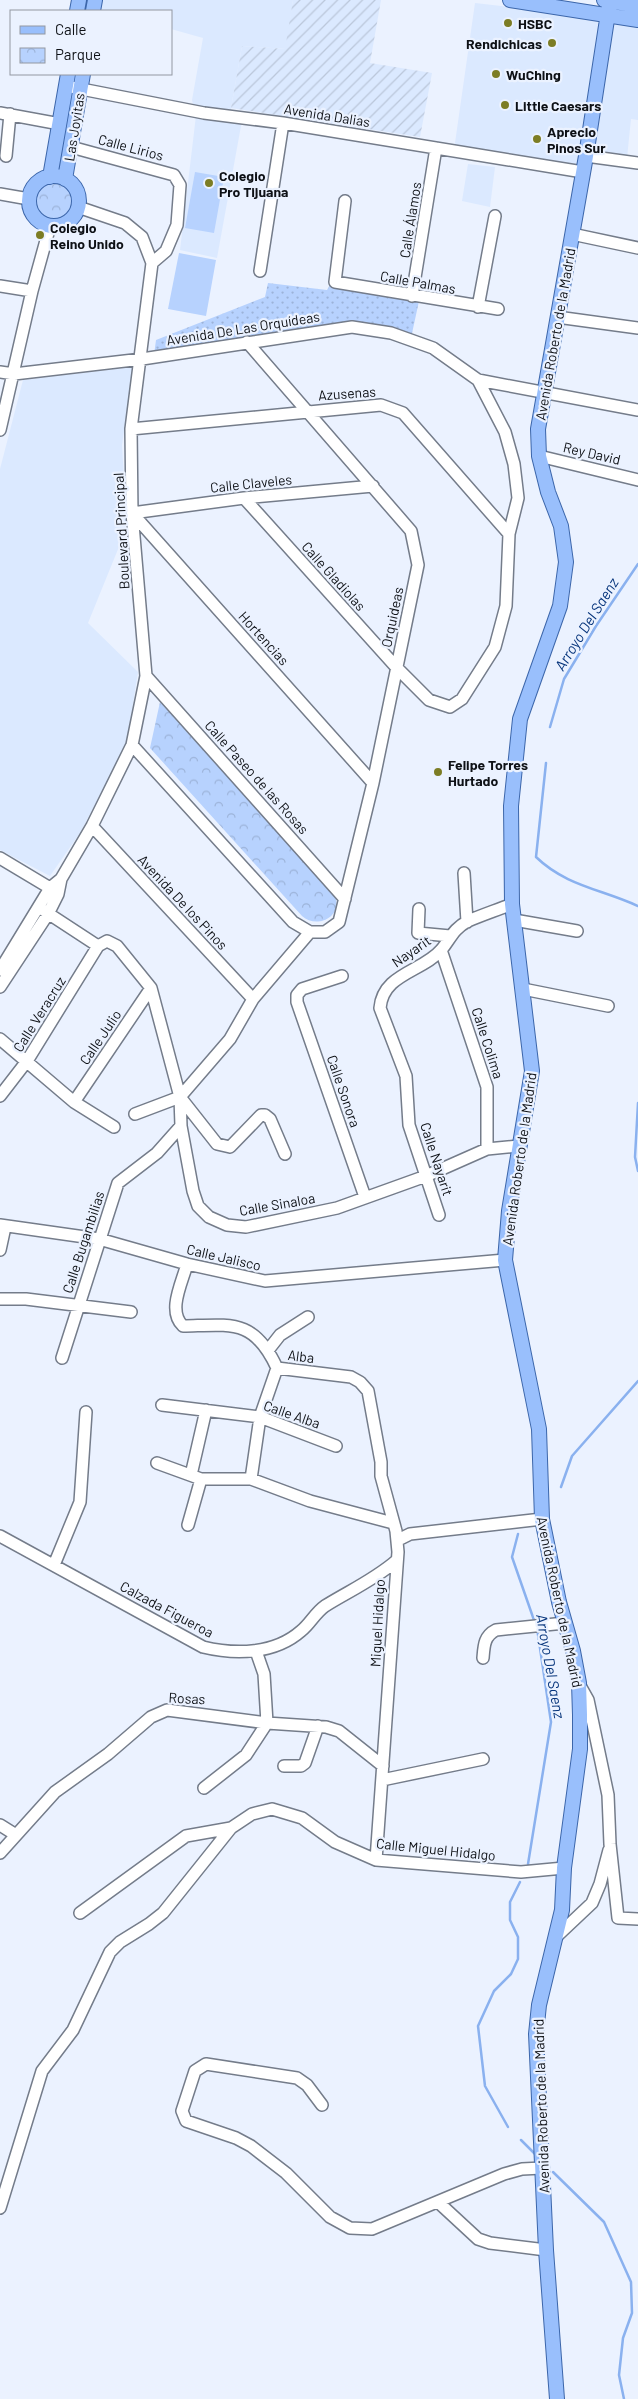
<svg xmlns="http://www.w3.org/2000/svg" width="638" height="2399" font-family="Barlow,sans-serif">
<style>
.built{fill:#dbe9ff}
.industrial{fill:url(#industrial-furrows)}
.grass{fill:url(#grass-dots)}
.park{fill:url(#park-crowns)}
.pitch{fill:#b7d2fe}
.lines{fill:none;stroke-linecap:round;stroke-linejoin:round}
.stream{stroke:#8ab1ef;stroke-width:2.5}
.minor-casing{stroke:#747c8a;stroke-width:14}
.major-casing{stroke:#3c66aa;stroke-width:16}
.minor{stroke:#fff;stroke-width:11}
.major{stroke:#99bffc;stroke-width:14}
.poi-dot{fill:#7c7d25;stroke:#ebf2ff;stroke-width:2}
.labels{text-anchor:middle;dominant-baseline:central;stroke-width:4.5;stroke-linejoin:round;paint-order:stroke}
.poi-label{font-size:14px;font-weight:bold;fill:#0e1116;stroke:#ebf2ff;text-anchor:start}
.street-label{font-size:14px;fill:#0e1116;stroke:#ebf2ff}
.water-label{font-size:15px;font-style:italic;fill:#07357c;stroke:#ebf2ff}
</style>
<defs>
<pattern id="industrial-furrows" width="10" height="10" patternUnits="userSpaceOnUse" patternTransform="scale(1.25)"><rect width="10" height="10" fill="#dbe9ff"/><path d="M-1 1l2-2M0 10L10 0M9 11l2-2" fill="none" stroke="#bbc7da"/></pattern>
<pattern id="grass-dots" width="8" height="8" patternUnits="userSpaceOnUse" patternTransform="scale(1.25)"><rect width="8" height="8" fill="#b7d2fe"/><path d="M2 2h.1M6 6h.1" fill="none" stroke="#9cb3d9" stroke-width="1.8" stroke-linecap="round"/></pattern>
<pattern id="park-crowns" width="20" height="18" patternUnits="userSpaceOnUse" patternTransform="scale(1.25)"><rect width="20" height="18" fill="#b7d2fe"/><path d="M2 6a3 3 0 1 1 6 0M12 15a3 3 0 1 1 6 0" fill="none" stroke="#9cb3d9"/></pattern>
</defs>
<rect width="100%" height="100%" fill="#ebf2ff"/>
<!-- built -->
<path class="built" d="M99 0H293L286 49 242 46 231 108 232 113 243 115 217 258 180 250 197 107H194L192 100 203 38 171 29V11H97Z
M475 3 638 22V120L631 119 627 158 588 154 585 171 454 150Z
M468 164 495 167 490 207 462 201Z
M133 367 122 445 126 513 125 532 88 623 138 672 130 723 124 750 80 833 50 876 0 850V469L23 380Z"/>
<!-- industrial -->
<path class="industrial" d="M293 0H381L370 63 432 73 420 137 231 108 242 46 285 49Z"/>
<!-- grass -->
<path class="grass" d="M268 283 327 290 330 285 419 301 411 338 375 329 154 355 156 340 265 297Z"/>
<!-- park -->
<path class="park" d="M34 201a20 20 0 1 1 40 0a20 20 0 1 1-40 0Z
M160 702 334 894C345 916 317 930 302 916L150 748Z"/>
<!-- pitch -->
<path class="pitch" d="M195 172 224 177 214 233 185 228Z
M179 253 216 260 206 316 168 309Z"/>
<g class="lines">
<!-- stream -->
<path class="stream" d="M550 727 564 679 596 626 638 564
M546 763 536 857C566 886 601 889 638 906
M638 1103 635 1157 638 1171
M561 1487 572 1456 638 1381
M518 1534 512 1557 535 1623
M528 1864 551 1722 537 1628
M508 2127 485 2086 478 2026 494 1991 511 1974 518 1959V1937L510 1920V1902L520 1882
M521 2140 536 2155
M553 2172 604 2222 631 2282 632 2313 623 2338 619 2375 624 2399"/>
<defs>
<path id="minor" d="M66 86 204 113 283 123 583 172
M0 113 60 124
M71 147 174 175 180 185 177 225 166 251 152 263
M6 156 10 114
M586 156 638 163
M0 194 29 199
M345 201 335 282 498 309
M572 234 638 248
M260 271 283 123
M0 286 32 291
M412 296 436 148
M478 307 495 216
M557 317 638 328
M247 342 411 531 418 565 373 783 339 922 325 932H310
M0 372 14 374 142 359 352 327 391 333 433 348 478 380 638 410
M131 429 381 405 403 413 509 534
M0 430 32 291 50 226
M539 456 638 480
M244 498 397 668 429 700 450 707 462 699 495 647 506 606 509 534 518 498 514 464 505 432 478 380
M132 513 373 783
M132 513 244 498 373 486
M146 676 345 899
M132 745 293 922 310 932
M92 826 253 999
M0 858 55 891
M464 873 467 922
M419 909 418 933 450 936
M43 910 98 946
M514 920 577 931
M98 946 107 941 117 946 151 988 180 1097 181 1126 193 1191 198 1206 209 1217 227 1225 246 1227 337 1208 426 1176 487 1149 519 1146
M441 950 487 1087V1149
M0 970 50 888 61 879
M342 976 302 989 297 995V1002L365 1197
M0 987 48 914 58 894 61 879 92 826 132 745 146 676 132 513 131 429 152 263 142 237 125 223 78 207
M523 989 608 1006
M0 1039 74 1102 114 1127
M0 1096 27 1061 98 946
M180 1097 217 1144 230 1147 261 1115H265L270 1119 285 1154
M74 1102 151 988
M135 1114 180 1097 230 1039 253 999 310 932
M439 1215 409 1125 406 1076 380 1008C383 973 423 972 442 949 451 938 453 929 468 921 482 915 497 910 512 904
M0 1225 99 1239 187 1264 265 1281 505 1260
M0 1250 5 1227
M187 1264C182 1283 167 1311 183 1326 231 1325 254 1318 277 1368
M0 1299H26L131 1312
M269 1349 280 1335 308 1317
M62 1358 118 1183 157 1153 181 1126
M277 1368 351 1377 360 1382 368 1391 381 1462V1476L396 1531 398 1552 376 1860
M162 1405 260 1417 336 1446
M157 1463 201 1479H251L260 1417 277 1368
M191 1475 206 1410
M251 1479 310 1501 393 1523
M188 1525 201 1479
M0 1536 203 1647C236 1655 275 1654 301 1631 310 1624 315 1613 325 1606 349 1591 374 1580 396 1561
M398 1540 410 1534 542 1519
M54 1565 80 1502 86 1412
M483 1658C484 1646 484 1636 496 1630L565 1623
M579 1684 588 1700 608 1795 610 1844 618 1918 638 1919
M284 1766H301L305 1763 318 1726
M382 1780 483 1759
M204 1788 246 1755 267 1723 264 1674 256 1651
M0 1825 16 1835
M0 1853 55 1792 108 1754 151 1717 167 1710 267 1723 326 1727 339 1731 383 1766
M80 1913 186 1836 231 1828
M557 1936 592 1903 600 1884 609 1850
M322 2105 307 2085 297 2078 206 2064 195 2071 182 2111 186 2121 236 2138 251 2146 286 2173 330 2217 350 2228 372 2229 504 2174 522 2169 542 2168
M438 2202 478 2239 490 2243 546 2250
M0 2208 42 2071 73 2030 110 1952 120 1942 149 1924 163 1913 231 1828 252 1814 272 1809 302 1818 335 1842 376 1860 521 1872 564 1868"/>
<path id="major" d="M510 0 638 20
M604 0 638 6
M77 11 79 0
M93 11 95 0
M29 201a25 25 0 1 1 50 0a25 25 0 1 1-50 0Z
M50 177 68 74
M65 179 83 74
M557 2399 546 2250 536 2034 539 2005 562 1910 564 1868 580 1749V1715L579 1683 573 1651 559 1602 542 1519 539 1429 505 1260 509 1211 532 1071 512 904 511 806 520 719 560 606 566 562 561 526 548 492 539 456 538 429 586 156 610 0"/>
</defs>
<!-- minor casing -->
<use href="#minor" class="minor-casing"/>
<!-- major casing -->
<use href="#major" class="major-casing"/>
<!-- minor -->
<use href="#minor" class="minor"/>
<!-- major -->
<use href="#major" class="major"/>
</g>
<!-- markers -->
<g class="poi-dot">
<circle cx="508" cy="23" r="5"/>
<circle cx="552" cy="43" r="5"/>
<circle cx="496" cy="74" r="5"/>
<circle cx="505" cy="105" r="5"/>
<circle cx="537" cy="139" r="5"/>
<circle cx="209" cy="183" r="5"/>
<circle cx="40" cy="235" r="5"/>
<circle cx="438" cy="772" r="5"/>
</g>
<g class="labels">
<!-- poi labels -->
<g class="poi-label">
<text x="518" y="23">HSBC</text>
<text x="542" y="43" text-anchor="end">Rendichicas</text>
<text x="506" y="74">WuChing</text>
<text x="515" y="105">Little Caesars</text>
<text x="547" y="131">Aprecio<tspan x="547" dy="16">Pinos Sur</tspan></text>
<text x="219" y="175">Colegio<tspan x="219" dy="16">Pro Tijuana</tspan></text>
<text x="50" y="227">Colegio<tspan x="50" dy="16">Reino Unido</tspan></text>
<text x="448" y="764">Felipe Torres<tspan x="448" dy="16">Hurtado</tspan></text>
</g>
<!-- street labels -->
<g class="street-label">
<text transform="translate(327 115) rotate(9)">Avenida Dalias</text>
<text transform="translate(74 127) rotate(-81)">Las Joyitas</text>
<text transform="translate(131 147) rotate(15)">Calle Lirios</text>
<text transform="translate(410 220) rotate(-81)">Calle Álamos</text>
<text transform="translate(418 282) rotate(10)">Calle Palmas</text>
<text transform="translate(243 328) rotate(-9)">Avenida De Las Orquídeas</text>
<text transform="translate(555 334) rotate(-80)">Avenida Roberto de la Madrid</text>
<text transform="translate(347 393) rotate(-4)">Azusenas</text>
<text transform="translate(592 453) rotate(13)">Rey David</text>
<text transform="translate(251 483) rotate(-6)">Calle Claveles</text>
<text transform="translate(121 531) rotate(-93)">Boulevard Principal</text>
<text transform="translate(334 576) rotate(48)">Calle Gladiolas</text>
<text transform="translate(392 617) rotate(-78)">Orquideas</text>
<text transform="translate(264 638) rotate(48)">Hortencias</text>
<text transform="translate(257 777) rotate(48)">Calle Paseo de las Rosas</text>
<text transform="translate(183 902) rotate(47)">Avenida De los Pinos</text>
<text transform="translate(411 951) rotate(-35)">Nayarit</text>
<text transform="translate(39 1014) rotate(-58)">Calle Veracruz</text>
<text transform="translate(100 1037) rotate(-56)">Calle Julio</text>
<text transform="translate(488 1043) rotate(72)">Calle Colima</text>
<text transform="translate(344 1091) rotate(71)">Calle Sonora</text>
<text transform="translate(437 1159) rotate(72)">Calle Nayarit</text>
<text transform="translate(519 1159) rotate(-82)">Avenida Roberto de la Madrid</text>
<text transform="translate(277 1204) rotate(-10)">Calle Sinaloa</text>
<text transform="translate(83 1242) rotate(-72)">Calle Bugambilias</text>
<text transform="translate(224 1257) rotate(13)">Calle Jalisco</text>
<text transform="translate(301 1356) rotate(7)">Alba</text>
<text transform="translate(292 1414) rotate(19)">Calle Alba</text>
<text transform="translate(560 1602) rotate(78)">Avenida Roberto de la Madrid</text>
<text transform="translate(167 1609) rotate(28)">Calzada Figueroa</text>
<text transform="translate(377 1623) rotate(-87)">Miguel Hidalgo</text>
<text transform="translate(187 1698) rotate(3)">Rosas</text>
<text transform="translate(436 1849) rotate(6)">Calle Miguel Hidalgo</text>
<text transform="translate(541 2106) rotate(-92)">Avenida Roberto de la Madrid</text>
</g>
<!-- water labels -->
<g class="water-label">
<text transform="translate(586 624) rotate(-58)">Arroyo Del Saenz</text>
<text transform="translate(551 1666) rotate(80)">Arroyo Del Saenz</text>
</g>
</g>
<!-- legend -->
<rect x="10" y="10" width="162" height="65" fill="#ebf2ff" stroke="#9398a2"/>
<rect x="20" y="26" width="25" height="8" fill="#99bffc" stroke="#9398a2"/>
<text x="55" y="35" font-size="15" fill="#0e1116">Calle</text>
<rect x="20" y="48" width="25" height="15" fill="url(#park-crowns)" stroke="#9398a2"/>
<text x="55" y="60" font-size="15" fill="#0e1116">Parque</text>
</svg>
